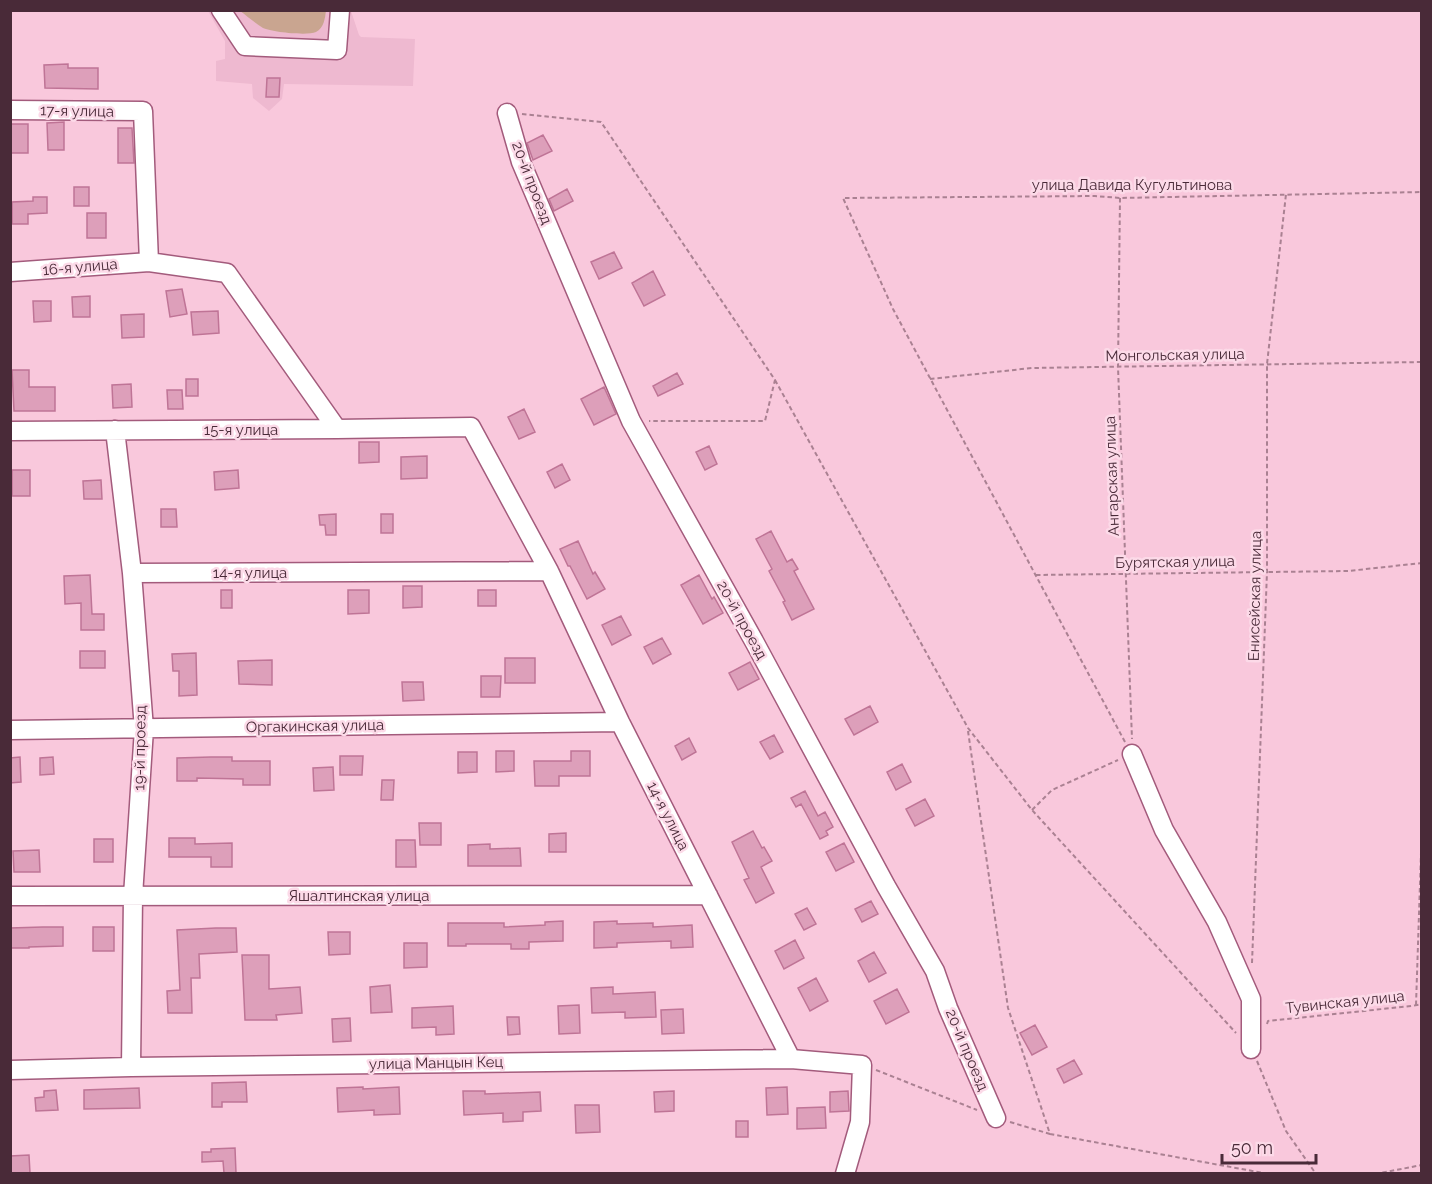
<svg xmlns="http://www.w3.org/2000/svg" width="1432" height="1184" font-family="Raleway,sans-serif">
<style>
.built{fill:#eeb9d0}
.green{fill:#c9a590}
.building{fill:#dd9fba;stroke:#bf7496;stroke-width:1.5}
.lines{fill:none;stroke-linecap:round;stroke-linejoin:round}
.minor-casing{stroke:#a35b7c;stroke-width:21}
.path{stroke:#aa8192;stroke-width:2;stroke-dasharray:4.5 3;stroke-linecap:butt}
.minor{stroke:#fff;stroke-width:18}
.labels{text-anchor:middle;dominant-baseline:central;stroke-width:5;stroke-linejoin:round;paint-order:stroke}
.street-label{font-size:15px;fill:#492a38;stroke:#fcdae8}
</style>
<rect width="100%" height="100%" fill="#f9c8dc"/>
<!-- built -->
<path class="built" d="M208 11H240L265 28 324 21 326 11H351L359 35 361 37 415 39 413 86 284 84 282 99 269 111 253 98 252 84 216 81V61L225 59V41Z"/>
<!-- green -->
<path class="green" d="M240 11H326C325 18 324 28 316 32 307 36 272 32 263 28 255 23 247 16 240 11Z"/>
<!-- building -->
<path class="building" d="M68 64V68H98V89L45 88 44 65Z
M267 78H280L279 97H266Z
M64 122V150H48L47 123Z
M10 124H28V153H10Z
M118 128H132L134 163H118Z
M543 135 552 151 533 160 527 143Z
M74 187H89V206H74Z
M567 189 573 201 554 211 549 199Z
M33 197H47V213L28 214V224H12V202L33 201Z
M87 213H106V238H87Z
M614 252 622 268 599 279 591 262Z
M653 271 665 295 644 306 632 283Z
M182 289 187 314 170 317 166 291Z
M90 296V317H73L72 297Z
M33 301H51V321L34 322Z
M218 311 219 333 193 335 191 312Z
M144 314V337L122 338 121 315Z
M12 370H29V387H55V411H14Z
M677 373 683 384 658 396 653 386Z
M186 379H198V396H186Z
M131 384 132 407 113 408 112 385Z
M604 387 616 414 594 425 581 399Z
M167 390H182L183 409H168Z
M524 409 535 432 519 439 508 417Z
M359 442H379V462L359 463Z
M709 446 717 464 705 470 696 452Z
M427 456V478L401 479V457Z
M562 464 570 480 555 488 547 472Z
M12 470H30V496H12Z
M238 470 239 488 215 490 214 472Z
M101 480 102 499H84L83 481Z
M161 509H176L177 527H161Z
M336 514V535H326L325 525H320L319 515Z
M381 514H393V533H381Z
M771 531 787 562 792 559 798 569 794 571 814 609 792 620 783 602 785 601 769 571 772 569 756 539Z
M578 541 593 574 595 572 605 589 587 599 570 566H568L560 549Z
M90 575 92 614H104V630H81V603L65 604 64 576Z
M699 575 712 599 714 597 723 613 703 624 681 585Z
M403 586H422V607L403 608Z
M221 590H232V608H221Z
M348 590H369V613L348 614Z
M478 590H496V606H478Z
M621 616 631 635 612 645 602 625Z
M662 638 671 654 653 664 644 647Z
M80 651H105V668H80Z
M196 653 197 695 179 696V671H173L172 654Z
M505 658H535V683H505Z
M272 660V685L239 684 238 661Z
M750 662 759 679 738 690 729 673Z
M481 676H501L500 697H481Z
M402 682H423L424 700 403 701Z
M870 706 878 722 854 735 845 719Z
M774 735 783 752 770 759 760 742Z
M689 738 696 752 682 760 675 746Z
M496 751H514V771L496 772Z
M571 751H590V776H559V786H535L534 761H571Z
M458 752H477V772L458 773Z
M340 756H363L362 775H340Z
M20 757 21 782 10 783V758Z
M53 757 54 774 40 775V758Z
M211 757H232V761H270V785H243V779L197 778V781H177V758Z
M902 764 911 782 896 790 887 772Z
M333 767 334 790 314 791 313 768Z
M382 780H394L393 800H381Z
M805 791 818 816 825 812 833 827 826 831 828 835 820 839 801 804 796 807 791 798Z
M925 799 934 816 915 826 906 809Z
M419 823H441V845H420Z
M753 831 762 848 764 847 772 861 761 867 774 893 756 903 744 880 749 878 732 842Z
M566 833V852H549V834Z
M169 838H195V844L232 843V867H211V857H169Z
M94 839H113V862H94Z
M396 840H415L416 867H396Z
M844 843 854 862 836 871 826 852Z
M490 844V849L520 848 521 866H468V845Z
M39 850 40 872H14L13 851Z
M871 901 878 914 862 922 855 909Z
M807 908 816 924 804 930 795 914Z
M563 921V941L529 942V949H511V944H466V946H448V923H504V927L545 925V922Z
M617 921V924L653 923V927L692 925 693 947 671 948V941L617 943V947L594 948V922Z
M43 927H63V946L29 947V948H10V928Z
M93 927H114V951H93Z
M216 928H236L237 952 199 954 200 978H191L192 1013H168L167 991 180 990 177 930Z
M328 932H350V954L329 955Z
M795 940 804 958 784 969 775 951Z
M404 943H427V967L404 968Z
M874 952 886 973 869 982 858 961Z
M242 955H269V989L300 987 302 1013 276 1015 277 1020H245Z
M816 978 828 1001 810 1011 798 988Z
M390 985 392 1012 371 1013 370 987Z
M613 987V994L655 992 656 1017 625 1018V1012L592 1013 591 988Z
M897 989 909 1012 886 1024 874 1001Z
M579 1005 580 1033 559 1034 558 1006Z
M453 1006 454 1034 436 1035V1027L412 1028V1008Z
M683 1009 684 1033 662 1034 661 1010Z
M507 1017H519L520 1034 508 1035Z
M350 1018 351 1041 333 1042 332 1019Z
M1035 1025 1047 1047 1032 1055 1020 1033Z
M1074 1060 1082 1074 1064 1083 1057 1069Z
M246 1082 247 1102H222V1107H212V1083Z
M363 1087V1089L399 1087 400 1114 374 1115V1110L338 1112 337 1088Z
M787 1087 788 1114 767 1115 766 1088Z
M139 1088 140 1108 84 1109V1090Z
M56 1090 58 1110 36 1111 35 1098 44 1097V1091Z
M463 1091H485V1094L540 1092 541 1111 523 1112V1121L503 1122V1113L464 1115Z
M674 1091V1111L655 1112 654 1092Z
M848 1091 849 1111 830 1112V1092Z
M575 1105H599L600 1132 576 1133Z
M825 1107 826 1128 797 1129V1108Z
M736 1121H748V1137H736Z
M235 1148 236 1173H224L223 1161 202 1162V1152H211V1149Z
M29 1155 30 1173H10V1156Z"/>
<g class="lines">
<defs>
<path id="minor" d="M221 10 245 46 337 50 340 10
M10 110 143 111 149 262 227 273 337 429
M507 113 521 162 631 421 755 643 886 886 935 971 948 1008 996 1118
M10 272 149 262
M115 430 132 573 144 729 133 896 131 1067
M10 431 337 429 471 427 549 571 620 722 791 1059
M132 573 549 571
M10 730 620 722
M1132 754 1164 830 1217 922 1251 999V1049
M10 896 708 895
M10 1070 131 1067 791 1059 862 1065 860 1122 845 1174"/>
</defs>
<!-- minor casing -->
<use href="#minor" class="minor-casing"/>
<!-- path -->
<path class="path" d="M522 114 601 122 775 380 765 421H649
M1120 198 1118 367 1132 739
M930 379 1032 368 1422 362
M775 380 968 728 1032 810 1236 1033
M1036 575 1348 571 1422 563
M968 731 1008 1008 1050 1134 1269 1174
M1125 742 893 309 843 198 1095 196 1120 198 1422 192
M1032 810 1052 790 1118 760
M1252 963 1267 572V364L1286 194
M1416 1005 1422 823
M1267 1024 1268 1021 1411 1006 1422 1004
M1257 1061 1286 1131 1316 1174
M876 1070 977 1110
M1010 1122 1050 1134
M1375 1174 1422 1165"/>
<!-- minor -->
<use href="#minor" class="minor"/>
</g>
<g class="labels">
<!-- street labels -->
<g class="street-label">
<text transform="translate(77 111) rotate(1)">17-я улица</text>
<text transform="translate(532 183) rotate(69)">20-й проезд</text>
<text x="1132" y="185">улица Давида Кугультинова</text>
<text transform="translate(80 267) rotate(-5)">16-я улица</text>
<text transform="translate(1175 355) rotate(-1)">Монгольская улица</text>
<text x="241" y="430">15-я улица</text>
<text transform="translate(1112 476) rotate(-92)">Ангарская улица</text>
<text transform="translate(1175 562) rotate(-1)">Бурятская улица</text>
<text x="250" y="573">14-я улица</text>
<text transform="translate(1255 596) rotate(-89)">Енисейская улица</text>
<text transform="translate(742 620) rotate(61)">20-й проезд</text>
<text transform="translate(315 726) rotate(-1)">Оргакинская улица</text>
<text transform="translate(140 748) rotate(-89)">19-й проезд</text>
<text transform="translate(668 816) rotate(63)">14-я улица</text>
<text x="359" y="896">Яшалтинская улица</text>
<text transform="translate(1345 1002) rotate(-6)">Тувинская улица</text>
<text transform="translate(967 1050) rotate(67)">20-й проезд</text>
<text transform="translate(436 1063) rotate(-1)">улица Манцын Кец</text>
</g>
</g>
<!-- border -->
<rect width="1432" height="1184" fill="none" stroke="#492a38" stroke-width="24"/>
<!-- scale -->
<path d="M1222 1154v9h94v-9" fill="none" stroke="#492a38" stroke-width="3"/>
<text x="1231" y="1154" font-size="18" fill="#492a38" stroke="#fcdae8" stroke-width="4.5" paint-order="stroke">50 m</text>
</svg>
